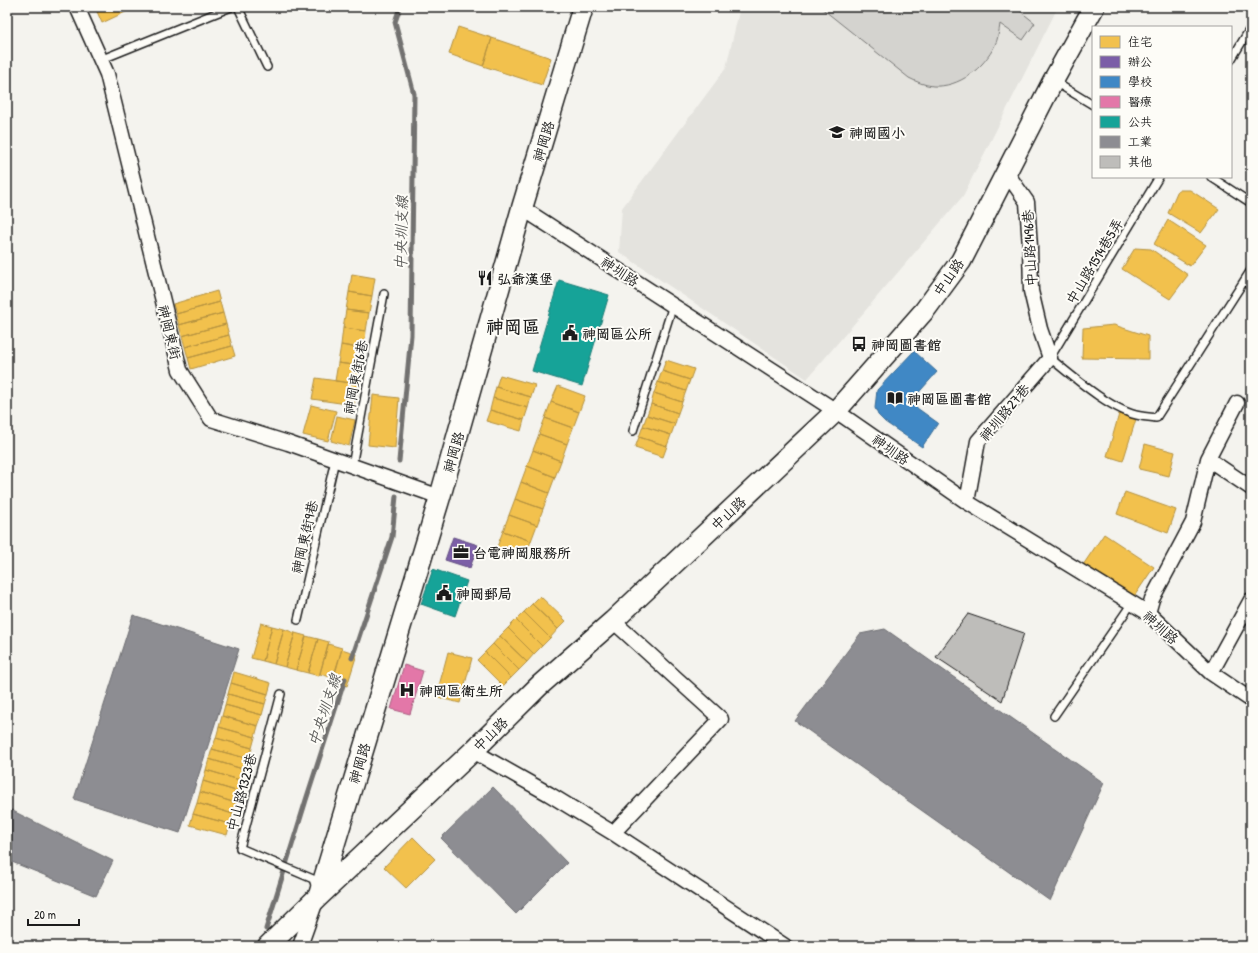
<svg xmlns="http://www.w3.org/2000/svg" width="1258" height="953" font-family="'Patrick Hand','LXGW WenKai TC',sans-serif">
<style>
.built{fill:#e4e3de}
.green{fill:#d4d3cf;stroke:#787876}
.homes{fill:#f2c14e;stroke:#b2903f}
.offices{fill:#7b5ea7;stroke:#5e4a7d}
.schools{fill:#3f88c5;stroke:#346892}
.health{fill:#e377a8;stroke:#a75c7e}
.public{fill:#17a398;stroke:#187a73}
.industry{fill:#8d8d92;stroke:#6b6b6f}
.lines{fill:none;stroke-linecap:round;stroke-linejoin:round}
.stream{stroke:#72716f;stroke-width:5}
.building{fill:#bebdba;stroke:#1c1c1c}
.lane-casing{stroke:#1c1c1c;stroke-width:10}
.street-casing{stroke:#1c1c1c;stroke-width:17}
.secondary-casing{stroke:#1c1c1c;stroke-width:23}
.lane{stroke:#fdfcf7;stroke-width:7}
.street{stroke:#fdfcf7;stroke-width:14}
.secondary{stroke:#fdfcf7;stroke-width:20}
.labels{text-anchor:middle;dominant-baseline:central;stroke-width:4;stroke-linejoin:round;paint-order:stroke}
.poi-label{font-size:14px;font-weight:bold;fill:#1c1c1c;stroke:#fdfcf7;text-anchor:start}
.street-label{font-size:14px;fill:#1c1c1c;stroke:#fdfcf7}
.water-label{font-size:15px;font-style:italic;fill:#5c5c5a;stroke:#fdfcf7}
.district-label{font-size:18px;font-weight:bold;fill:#1c1c1c;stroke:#fdfcf7}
</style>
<rect width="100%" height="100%" fill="#f4f3ee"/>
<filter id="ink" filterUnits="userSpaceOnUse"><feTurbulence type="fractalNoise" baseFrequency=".025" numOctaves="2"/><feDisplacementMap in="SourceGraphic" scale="8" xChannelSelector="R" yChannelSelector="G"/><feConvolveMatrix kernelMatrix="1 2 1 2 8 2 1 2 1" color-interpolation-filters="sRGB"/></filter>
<g filter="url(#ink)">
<!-- built -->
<path class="built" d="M740 7H1058L963 196 807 379 619 252 622 208 726 68Z"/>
<!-- green -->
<path class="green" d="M820 7H1015L1035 23 1023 40 1000 24C999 31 998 39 995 45 984 68 959 88 933 86 924 85 917 82 909 78Z"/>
<!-- homes -->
<path class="homes" d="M95 7H136L102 23Z
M458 27 492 38 483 66 449 54Z
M492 38 551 58 542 85 483 66Z
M1178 190H1190L1219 209 1201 233 1168 213Z
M1168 220 1206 245 1190 266 1154 244Z
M1135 248 1151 249 1188 275 1170 299 1122 269Z
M352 274 375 278 372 296 349 292Z
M217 291 220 302 176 314 173 304Z
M349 292 372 296 369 313 346 310Z
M220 302 223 313 179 325 176 314Z
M346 310 369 313 366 331 343 328Z
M223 313 226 324 182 336 179 325Z
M226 324 229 335 185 347 182 336Z
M1114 325 1148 336V359L1082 358 1083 328Z
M343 328 366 331 364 349 341 345Z
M229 335 232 346 188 358 185 347Z
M341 345 364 349 361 366 338 363Z
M232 346 235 356 191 369 188 358Z
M666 360 694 369 690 380 662 371Z
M338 363 361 366 358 384 335 381Z
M662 371 690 380 686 391 658 382Z
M500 375 535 385 531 397 496 387Z
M316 378 358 384 354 405 312 399Z
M658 382 686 391 682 402 654 393Z
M558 386 585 396 579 412 551 402Z
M496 387 531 397 528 408 493 398Z
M654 393 682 402 678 413 651 404Z
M373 395 399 398 395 448 368 445Z
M493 398 528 408 524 420 490 410Z
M551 402 579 412 573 428 545 418Z
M651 404 678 413 675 424 647 415Z
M311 405 336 411 328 441 303 435Z
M490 410 524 420 521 431 486 421Z
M1119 414 1136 419 1123 461 1107 456Z
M647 415 675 424 671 435 643 426Z
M337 416 355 420 349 446 331 441Z
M545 418 573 428 567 444 539 434Z
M643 426 671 435 667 446 639 437Z
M539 434 567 444 561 461 533 450Z
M639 437 667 446 663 457 635 448Z
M1145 444 1175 452 1169 476 1139 469Z
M533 450 561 461 555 477 527 466Z
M527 466 555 477 549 493 521 482Z
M521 482 549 493 543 509 515 499Z
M1125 492 1176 510 1168 533 1117 514Z
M515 499 543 509 537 525 509 515Z
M509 515 537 525 531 541 503 531Z
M503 531 531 541 525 557 497 547Z
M1104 534 1154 567 1133 598 1083 565Z
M540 596 566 621 558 629 532 604Z
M532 604 558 629 550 638 524 612Z
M524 612 550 638 542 646 516 620Z
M516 620 542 646 534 654 508 628Z
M261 623 272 626 263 661 251 658Z
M272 626 284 629 274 664 263 661Z
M508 628 534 654 527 662 500 636Z
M284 629 295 633 285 667 274 664Z
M295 633 306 636 296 670 285 667Z
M306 636 318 639 308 673 296 670Z
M500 636 527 662 519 670 493 644Z
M318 639 329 642 319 676 308 673Z
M328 644 342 648 334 678 320 674Z
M493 644 519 670 511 678 485 652Z
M342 649 357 654 347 686 332 681Z
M448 652 472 658 460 703 436 697Z
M485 652 511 678 503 686 477 660Z
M234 672 271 683 268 694 231 683Z
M231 683 268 694 265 704 228 694Z
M228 694 265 704 262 715 225 705Z
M225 705 262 715 258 726 222 716Z
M222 716 258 726 255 737 219 727Z
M219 727 255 737 252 748 216 738Z
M216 738 252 748 249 759 212 749Z
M212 749 249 759 246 770 209 759Z
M209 759 246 770 243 781 206 770Z
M206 770 243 781 239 792 203 781Z
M203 781 239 792 236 803 200 792Z
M200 792 236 803 233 814 197 803Z
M197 803 233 814 230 824 193 814Z
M193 814 230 824 227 835 190 825Z
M413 837 435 859 406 888 384 867Z
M309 941 318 946H306Z"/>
<!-- offices -->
<path class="offices" d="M453 537 478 545 470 568 445 560Z"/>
<!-- schools -->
<path class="schools" d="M914 351 937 372 913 399 917 408 938 423 922 447 885 422 878 415 875 408 877 390Z"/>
<!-- health -->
<path class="health" d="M404 665 423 671 410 714 391 709Z"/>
<!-- public -->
<path class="public" d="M559 280 609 295 582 386 532 371Z
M433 569 467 581 455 616 421 604Z"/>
<!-- industry -->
<path class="industry" d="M133 615 239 649 180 833 74 799Z
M885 629 1104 783 1050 901 795 721 860 634Z
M493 787 567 863 516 914 441 838Z
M7 808 113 861 96 896 7 860Z"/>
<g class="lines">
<!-- stream -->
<path class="stream" d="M399 461 411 335 414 94 395 22 400 7
M352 658 392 537 396 496
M266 929 306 800 345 679"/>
</g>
<!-- building -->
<path class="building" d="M968 614 1024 633 1002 701 936 657Z"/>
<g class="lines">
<defs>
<path id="lane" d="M238 7 267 67
M100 60 231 7
M1231 60 1251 27
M1055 82 1093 105
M1159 177 1050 358C1072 376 1113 412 1141 416 1146 417 1151 417 1156 418L1251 270
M1211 177 1251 203
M633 431 673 305
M352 466 384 294
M298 620 335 460
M281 694 240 848 313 879 316 888
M1054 716 1132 603"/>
<path id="street" d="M77 7 107 74 180 370 211 419 288 443 440 497
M522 208 836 411 967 502 1148 613 1211 673 1251 700
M1237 403 1208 459 1251 488
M967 502 978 441 1050 358 1040 329 1031 291 1030 247 1027 202 1006 172
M1148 613 1152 599 1193 522 1208 459
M1211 673 1251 600
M473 751 549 794 613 833 785 946
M613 833 721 719 613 621
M300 946 316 901"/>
<path id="secondary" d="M319 895 440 497 522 208 583 7
M268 946 318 897 473 751 540 685 613 621 836 411 925 310 961 261 1053 81 1094 7"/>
</defs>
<!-- lane casing -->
<use href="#lane" class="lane-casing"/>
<!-- street casing -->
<use href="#street" class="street-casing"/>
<!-- secondary casing -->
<use href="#secondary" class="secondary-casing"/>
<!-- lane -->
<use href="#lane" class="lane"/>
<!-- street -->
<use href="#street" class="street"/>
<!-- secondary -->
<use href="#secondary" class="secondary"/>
</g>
</g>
<!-- icons -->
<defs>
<symbol id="school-bare" viewBox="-9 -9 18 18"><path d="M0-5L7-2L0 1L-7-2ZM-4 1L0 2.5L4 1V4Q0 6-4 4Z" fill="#1c1c1c" stroke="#fdfcf7" stroke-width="2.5" paint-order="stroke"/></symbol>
<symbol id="restaurant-bare" viewBox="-9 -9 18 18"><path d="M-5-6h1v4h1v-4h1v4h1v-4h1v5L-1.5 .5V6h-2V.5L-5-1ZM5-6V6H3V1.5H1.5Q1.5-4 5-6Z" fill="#1c1c1c" stroke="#fdfcf7" stroke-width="2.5" paint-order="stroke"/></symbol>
<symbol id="civic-bare" viewBox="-9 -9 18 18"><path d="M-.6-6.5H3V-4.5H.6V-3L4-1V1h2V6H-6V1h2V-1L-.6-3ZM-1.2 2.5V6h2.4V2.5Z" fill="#1c1c1c" stroke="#fdfcf7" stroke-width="2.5" paint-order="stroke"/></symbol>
<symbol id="bus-bare" viewBox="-9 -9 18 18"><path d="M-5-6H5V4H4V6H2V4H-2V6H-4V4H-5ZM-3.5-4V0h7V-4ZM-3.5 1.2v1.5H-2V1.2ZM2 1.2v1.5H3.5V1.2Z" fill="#1c1c1c" stroke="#fdfcf7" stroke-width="2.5" paint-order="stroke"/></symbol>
<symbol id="library-bare" viewBox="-9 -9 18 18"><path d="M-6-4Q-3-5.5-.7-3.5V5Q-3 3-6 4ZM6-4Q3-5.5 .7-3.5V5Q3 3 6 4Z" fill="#1c1c1c" stroke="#fdfcf7" stroke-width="2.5" paint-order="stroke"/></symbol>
<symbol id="office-bare" viewBox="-9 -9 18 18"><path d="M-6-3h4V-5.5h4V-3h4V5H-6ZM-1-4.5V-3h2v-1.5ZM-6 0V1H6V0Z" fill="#1c1c1c" stroke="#fdfcf7" stroke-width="2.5" paint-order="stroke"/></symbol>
<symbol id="hospital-bare" viewBox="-9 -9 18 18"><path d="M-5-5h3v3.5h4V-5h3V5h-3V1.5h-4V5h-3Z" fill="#1c1c1c" stroke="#fdfcf7" stroke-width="2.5" paint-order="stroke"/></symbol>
</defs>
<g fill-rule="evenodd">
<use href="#school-bare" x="826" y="121" width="22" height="22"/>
<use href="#restaurant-bare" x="474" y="267" width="22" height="22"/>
<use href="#civic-bare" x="559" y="322" width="22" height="22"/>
<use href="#bus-bare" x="848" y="333" width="22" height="22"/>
<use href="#library-bare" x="884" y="387" width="22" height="22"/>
<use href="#office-bare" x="450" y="541" width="22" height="22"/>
<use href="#civic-bare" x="433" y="582" width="22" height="22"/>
<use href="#hospital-bare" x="396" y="679" width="22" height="22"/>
</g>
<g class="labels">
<!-- poi labels -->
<g class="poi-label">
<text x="849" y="132">神岡國小</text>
<text x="497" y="278">弘爺漢堡</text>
<text x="582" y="333">神岡區公所</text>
<text x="871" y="344">神岡圖書館</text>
<text x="907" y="398">神岡區圖書館</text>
<text x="473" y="552">台電神岡服務所</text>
<text x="456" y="593">神岡郵局</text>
<text x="419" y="690">神岡區衛生所</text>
</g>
<!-- street labels -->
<g class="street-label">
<text transform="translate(543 141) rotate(-73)">神岡路</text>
<text transform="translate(1029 248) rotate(-93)">中山路1496巷</text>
<text transform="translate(1094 261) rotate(-59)">中山路1514巷5弄</text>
<text transform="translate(620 271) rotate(33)">神圳路</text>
<text transform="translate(948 277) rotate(-55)">中山路</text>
<text transform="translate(170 332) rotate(76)">神岡東街</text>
<text transform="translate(355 377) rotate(-79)">神岡東街6巷</text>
<text transform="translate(1004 412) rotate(-50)">神圳路27巷</text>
<text transform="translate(891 449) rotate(35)">神圳路</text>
<text transform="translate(453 452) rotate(-74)">神岡路</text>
<text transform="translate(728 513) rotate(-43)">中山路</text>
<text transform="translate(304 537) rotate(-77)">神岡東街9巷</text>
<text transform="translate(1161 627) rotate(42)">神圳路</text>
<text transform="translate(490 734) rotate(-44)">中山路</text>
<text transform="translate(359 763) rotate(-73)">神岡路</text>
<text transform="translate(241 792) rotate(-75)">中山路1323巷</text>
</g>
<!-- water labels -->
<g class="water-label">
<text transform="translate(401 233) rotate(-89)">中央圳支線</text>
<text transform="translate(324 710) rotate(-72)">中央圳支線</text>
</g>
<!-- district labels -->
<g class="district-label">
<text x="513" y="326">神岡區</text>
</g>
</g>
<!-- margin -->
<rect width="1258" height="953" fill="none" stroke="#fdfcf7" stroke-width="24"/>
<rect x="12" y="12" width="1234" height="929" fill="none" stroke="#1c1c1c" stroke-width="1.5" filter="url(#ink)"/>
<!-- legend -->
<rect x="1092" y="26" width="140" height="152" fill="#fdfcf7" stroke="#a3a29f"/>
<rect x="1100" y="36" width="20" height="12" fill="#f2c14e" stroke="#a3a29f"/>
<text x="1128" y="46" font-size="12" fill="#1c1c1c">住宅</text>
<rect x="1100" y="56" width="20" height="12" fill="#7b5ea7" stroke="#a3a29f"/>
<text x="1128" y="66" font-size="12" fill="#1c1c1c">辦公</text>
<rect x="1100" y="76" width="20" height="12" fill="#3f88c5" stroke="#a3a29f"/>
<text x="1128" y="86" font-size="12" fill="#1c1c1c">學校</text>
<rect x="1100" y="96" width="20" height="12" fill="#e377a8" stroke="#a3a29f"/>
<text x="1128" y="106" font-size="12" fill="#1c1c1c">醫療</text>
<rect x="1100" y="116" width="20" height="12" fill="#17a398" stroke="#a3a29f"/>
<text x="1128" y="126" font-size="12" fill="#1c1c1c">公共</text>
<rect x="1100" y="136" width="20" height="12" fill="#8d8d92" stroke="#a3a29f"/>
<text x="1128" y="146" font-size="12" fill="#1c1c1c">工業</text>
<rect x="1100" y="156" width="20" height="12" fill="#bebdba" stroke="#a3a29f"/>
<text x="1128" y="166" font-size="12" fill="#1c1c1c">其他</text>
<!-- scale -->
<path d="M28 919v6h51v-6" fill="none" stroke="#1c1c1c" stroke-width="2"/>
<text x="34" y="919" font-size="12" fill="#1c1c1c" stroke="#fdfcf7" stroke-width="3" paint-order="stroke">20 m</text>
</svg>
